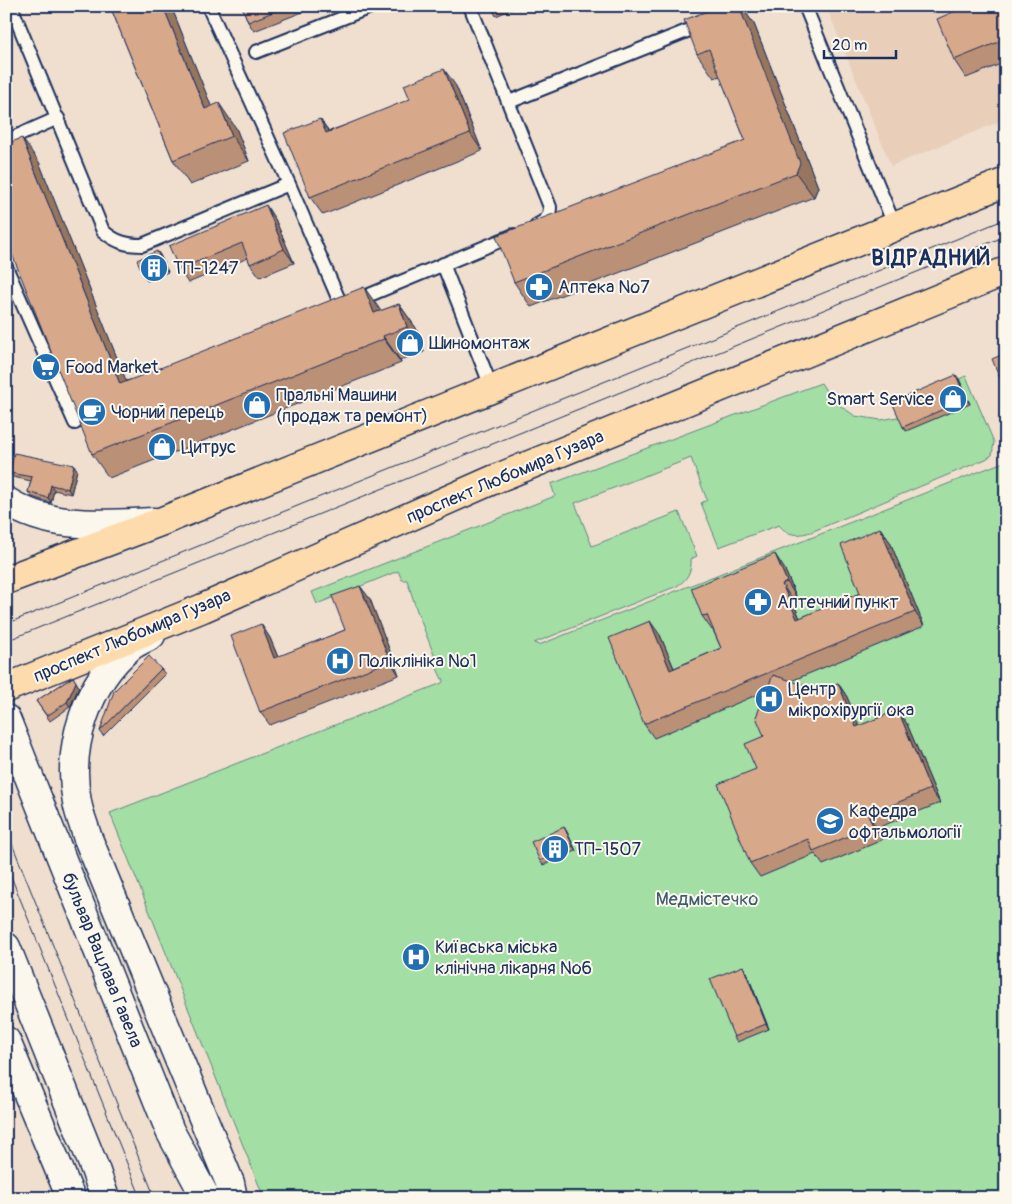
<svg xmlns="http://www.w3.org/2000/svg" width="1012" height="1204" font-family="Pangolin,sans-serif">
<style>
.built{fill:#e9ceba}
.green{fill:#a3dea4;stroke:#5f8681}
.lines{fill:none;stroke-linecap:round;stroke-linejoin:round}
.lane-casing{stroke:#1b2f5e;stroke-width:16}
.secondary-casing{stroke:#1b2f5e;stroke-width:31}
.primary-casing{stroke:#1b2f5e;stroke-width:31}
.lane{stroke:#fbf7ec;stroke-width:12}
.secondary{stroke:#fbf7ec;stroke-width:28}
.primary{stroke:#fedbac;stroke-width:28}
.tram{stroke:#1b2f5e;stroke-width:1}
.wall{fill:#ba9077;stroke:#1b2f5e}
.shaded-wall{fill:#977661;stroke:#1b2f5e}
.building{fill:#d8a88a;stroke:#1b2f5e}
.labels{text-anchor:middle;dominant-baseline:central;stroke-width:4;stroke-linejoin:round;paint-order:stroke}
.poi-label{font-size:18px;fill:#1b2f5e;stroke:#fbf7ec;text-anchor:start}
.street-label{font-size:18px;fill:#1b2f5e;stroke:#fbf7ec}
.park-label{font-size:18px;fill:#3d5b70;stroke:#fbf7ec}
.district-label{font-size:22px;font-weight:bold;letter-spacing:1px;fill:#1b2f5e;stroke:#fbf7ec}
</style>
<rect width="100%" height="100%" fill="#f0dfcf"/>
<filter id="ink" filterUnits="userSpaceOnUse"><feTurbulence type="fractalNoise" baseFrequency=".02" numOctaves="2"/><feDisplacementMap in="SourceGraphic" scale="10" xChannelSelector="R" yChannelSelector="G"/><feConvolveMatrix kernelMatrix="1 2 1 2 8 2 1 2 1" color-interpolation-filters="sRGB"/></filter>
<g filter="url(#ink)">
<!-- built -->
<path class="built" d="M826 6H1006V119L891 166Z"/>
<!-- green -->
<path class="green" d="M966 376 994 442 992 455 986 459 811 532C797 536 788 536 779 525L719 547 701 503 707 500 691 458 575 503 592 546 679 512 697 556 691 559C692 571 687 580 677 586L534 643 539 645 1006 461V1198H264L110 813 442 683 444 679H442L434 662 436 660 417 611 407 580H402L398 571 317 604 312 592 555 496 551 484 821 383 832 400 855 416 881 420 969 404 959 379Z"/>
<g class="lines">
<defs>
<path id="lane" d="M11 6 103 231C116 242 126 245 142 245L289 184
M208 6 289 184 342 307
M470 6 550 207C550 217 546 221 537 225
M805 6 895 227
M256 52 373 6
M509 102 702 25
M6 141 58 118
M443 264 492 389
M6 267 75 423
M355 301 514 235"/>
<path id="secondary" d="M6 501C51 530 103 524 154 522
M151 635C144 639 137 642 131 646 87 682 66 747 77 802 79 814 84 825 87 836L230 1183 233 1198
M6 719 170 1131 206 1198
M6 947 95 1169 105 1198
M6 1041 71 1198"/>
<path id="primary" d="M6 580 160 522 1006 182
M6 688 203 608 495 479 1006 271"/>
</defs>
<!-- lane casing -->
<use href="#lane" class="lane-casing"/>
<!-- secondary casing -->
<use href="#secondary" class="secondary-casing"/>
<!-- primary casing -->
<use href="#primary" class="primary-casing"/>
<!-- lane -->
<use href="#lane" class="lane"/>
<!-- secondary -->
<use href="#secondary" class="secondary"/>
<!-- primary -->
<use href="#primary" class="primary"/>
<!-- tram -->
<path class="tram" d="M6 624 1006 219
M6 641 1006 236
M6 829 155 1198
M6 864 141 1198"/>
</g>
<!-- wall -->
<path class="wall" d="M110 6H171L211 106 236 128 249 161 190 185 173 160Z
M242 6H318L254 31 248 22Z
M491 6H519L496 16Z
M720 6H741L754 24 818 187 814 197 531 307 514 282 745 140 720 76 714 78 697 54Z
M1006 6V62L966 78 954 60Z
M456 86 482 151 323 215 310 197 320 119 329 131Z
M6 100 11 112 6 114Z
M39 162 126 381 380 311 399 304 416 328 424 352 400 360 401 363 109 478 92 454Z
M275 219 294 263 260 277 250 264 248 258 188 283 179 269Z
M157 251 160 255 168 272 147 281 144 276Z
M1006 353V387L1002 383Z
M959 379 970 404 906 431 903 427Z
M74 465 77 470 71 494 54 490 51 503 32 497 28 492 31 481 13 477 10 473Z
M880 528 890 542 924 626 791 681 820 690 838 683 847 697 859 726 898 710 907 724 940 803 877 828 882 840 823 865 815 854 760 877 750 863 756 769 764 736 766 691 654 738 644 724 660 635 674 668 721 648 713 630H712L702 616 784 568 796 596 791 598 800 618 860 593Z
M360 586 370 599 399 675 270 725 260 712 261 624 270 638 278 657 345 630Z
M161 669 165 674 103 736 100 731Z
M73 677 79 687 70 707 50 721 36 701Z
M564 827 567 832 576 851 543 865 540 861Z
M746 971 769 1029 737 1042 734 1037Z"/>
<!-- shaded-wall -->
<path class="shaded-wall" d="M163 6H171L222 133 205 109Z
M739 6H741L754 24 818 187 814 197 796 173Z
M444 69 456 86 482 151 470 133Z
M6 100 11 112 6 105Z
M219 103 236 128 249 161 232 136Z
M320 119 332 136 326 133Z
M22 138 39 162 137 408 120 384Z
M266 205 275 219 294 263 284 249Z
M157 251 160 255 168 272 164 268Z
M364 287 381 311 374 313Z
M399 304 416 328 424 352 407 327Z
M383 336 400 360 401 363 384 339Z
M956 375 959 379 970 404 966 399Z
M74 465 77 470 71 494 68 489Z
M51 485 54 490 51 503 48 498Z
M880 528 890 542 924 626 915 612Z
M775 554 784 568 796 596 787 582Z
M782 584 791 598 806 633 797 619Z
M360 586 370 599 399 675 390 661Z
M650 621 660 635 680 683 670 670Z
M261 624 270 638 284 672 274 658Z
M76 682 79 687 70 707 67 702Z
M838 683 847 697 865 741 856 727Z
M898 710 907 724 940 803 930 789Z
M868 815 877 828 882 840 873 826Z
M564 827 567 832 576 851 573 846Z
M743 966 746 971 769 1029 766 1024Z"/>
<!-- building -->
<path class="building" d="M110 6H163L205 109 219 103 232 136 173 160Z
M242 6H288L248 22Z
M491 6H504L493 11Z
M720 6H739L800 163 796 173 514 282 496 236 745 140 709 49 697 54 684 20Z
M967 6H1006V39L954 60 937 19Z
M444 69 470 133 310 197 284 133 320 119 326 133 410 99 404 85Z
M22 138 120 384 364 287 374 313 399 304 407 327 383 336 384 339 92 454 6 239V144Z
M266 205 284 249 250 264 242 243 179 269 169 246Z
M157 251 164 268 144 276 137 260Z
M1006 353V381L1002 383 992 359Z
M956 375 966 399 903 427 892 402Z
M14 453 74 465 68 489 51 485 48 498 28 492 32 477 10 473Z
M880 528 915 612 644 724 609 638 650 621 670 670 721 648 707 615 702 616 691 588 775 554 787 582 782 584 797 619 860 593 841 545Z
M360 586 390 661 260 712 231 636 261 624 274 658 345 630 332 596Z
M149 656 161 669 100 731 114 691Z
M773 675 820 690 838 683 856 727 898 710 930 789 868 815 873 826 813 851 808 839 750 863 718 784 756 769 745 744 764 736 756 717Z
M73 677 76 682 67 702 47 716 36 701Z
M564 827 573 846 540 861 531 842Z
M743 966 766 1024 734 1037 710 979Z"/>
</g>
<!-- icons -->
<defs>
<symbol id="building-disc" viewBox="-11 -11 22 22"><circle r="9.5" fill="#1f6fb2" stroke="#fbf7ec"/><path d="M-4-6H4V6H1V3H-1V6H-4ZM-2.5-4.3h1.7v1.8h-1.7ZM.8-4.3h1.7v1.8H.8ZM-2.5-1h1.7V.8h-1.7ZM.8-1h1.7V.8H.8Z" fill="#fff"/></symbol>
<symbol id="pharmacy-disc" viewBox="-11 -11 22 22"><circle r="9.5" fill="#1f6fb2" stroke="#fbf7ec"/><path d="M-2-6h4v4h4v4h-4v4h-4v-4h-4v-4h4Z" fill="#fff"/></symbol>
<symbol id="shop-disc" viewBox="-11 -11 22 22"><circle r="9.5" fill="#1f6fb2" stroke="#fbf7ec"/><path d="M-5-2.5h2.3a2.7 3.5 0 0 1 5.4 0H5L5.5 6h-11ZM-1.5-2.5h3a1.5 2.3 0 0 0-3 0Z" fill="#fff"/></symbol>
<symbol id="supermarket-disc" viewBox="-11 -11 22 22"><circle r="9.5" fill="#1f6fb2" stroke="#fbf7ec"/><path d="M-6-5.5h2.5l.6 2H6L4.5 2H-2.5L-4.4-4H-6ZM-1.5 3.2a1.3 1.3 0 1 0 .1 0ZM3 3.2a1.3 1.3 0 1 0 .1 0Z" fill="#fff"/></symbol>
<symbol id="cafe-disc" viewBox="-11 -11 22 22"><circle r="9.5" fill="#1f6fb2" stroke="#fbf7ec"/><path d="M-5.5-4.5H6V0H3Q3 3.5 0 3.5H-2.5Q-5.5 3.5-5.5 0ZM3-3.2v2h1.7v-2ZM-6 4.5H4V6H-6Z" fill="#fff"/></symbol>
<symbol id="hospital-disc" viewBox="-11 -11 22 22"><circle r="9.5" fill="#1f6fb2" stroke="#fbf7ec"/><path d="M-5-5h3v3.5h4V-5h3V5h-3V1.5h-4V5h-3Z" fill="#fff"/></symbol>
<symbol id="university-disc" viewBox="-11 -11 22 22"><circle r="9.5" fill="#1f6fb2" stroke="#fbf7ec"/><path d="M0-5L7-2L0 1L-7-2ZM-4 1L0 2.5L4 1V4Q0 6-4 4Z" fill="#fff"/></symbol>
</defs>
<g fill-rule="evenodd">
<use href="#building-disc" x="138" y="252" width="32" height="32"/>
<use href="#pharmacy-disc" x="523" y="271" width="32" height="32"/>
<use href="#shop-disc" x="394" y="327" width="32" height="32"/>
<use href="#supermarket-disc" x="30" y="351" width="32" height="32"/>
<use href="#shop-disc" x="937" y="383" width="32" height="32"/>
<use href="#shop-disc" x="241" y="389" width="32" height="32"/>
<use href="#cafe-disc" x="76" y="396" width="32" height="32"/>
<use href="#shop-disc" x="146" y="431" width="32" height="32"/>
<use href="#pharmacy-disc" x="742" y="586" width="32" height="32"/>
<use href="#hospital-disc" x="324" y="645" width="32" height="32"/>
<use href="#hospital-disc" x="753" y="683" width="32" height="32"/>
<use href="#university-disc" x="814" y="805" width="32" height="32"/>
<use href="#building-disc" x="539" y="833" width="32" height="32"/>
<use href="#hospital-disc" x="400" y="941" width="32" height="32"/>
</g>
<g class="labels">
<!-- poi labels -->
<g class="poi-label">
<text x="173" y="268">ТП-1247</text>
<text x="558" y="287">Аптека №7</text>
<text x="429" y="343">Шиномонтаж</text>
<text x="65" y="367">Food Market</text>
<text x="276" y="395">Пральні Машини<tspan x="276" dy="21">(продаж та ремонт)</tspan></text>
<text x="934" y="399" text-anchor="end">Smart Service</text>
<text x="111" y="412">Чорний перець</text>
<text x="181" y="447">Цитрус</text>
<text x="777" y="602">Аптечний пункт</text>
<text x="359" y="661">Поліклініка №1</text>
<text x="788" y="689">Центр<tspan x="788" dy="21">мікрохірургії ока</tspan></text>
<text x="849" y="811">Кафедра<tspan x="849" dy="21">офтальмології</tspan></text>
<text x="574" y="849">ТП-1507</text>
<text x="435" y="947">Київська міська<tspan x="435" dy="21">клінічна лікарня №6</tspan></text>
</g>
<!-- street labels -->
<g class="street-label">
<text transform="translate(505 477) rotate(-23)">проспект Любомира Гузара</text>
<text transform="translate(132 636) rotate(-23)">проспект Любомира Гузара</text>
<text transform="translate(102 960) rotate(68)">бульвар Вацлава Гавела</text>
</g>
<!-- park labels -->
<g class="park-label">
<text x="707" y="899">Медмістечко</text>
</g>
<!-- district labels -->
<g class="district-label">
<text x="931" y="258">ВІДРАДНИЙ</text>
</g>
</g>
<!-- margin -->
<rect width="1012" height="1204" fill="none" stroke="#fbf7ec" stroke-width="25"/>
<rect x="12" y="12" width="987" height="1179" fill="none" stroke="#1b2f5e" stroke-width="2" filter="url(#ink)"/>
<!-- scale -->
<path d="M824 50v8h72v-8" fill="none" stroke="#1b2f5e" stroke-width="2.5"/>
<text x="832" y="50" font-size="15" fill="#1b2f5e" stroke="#fbf7ec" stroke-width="4" paint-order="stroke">20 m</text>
</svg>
